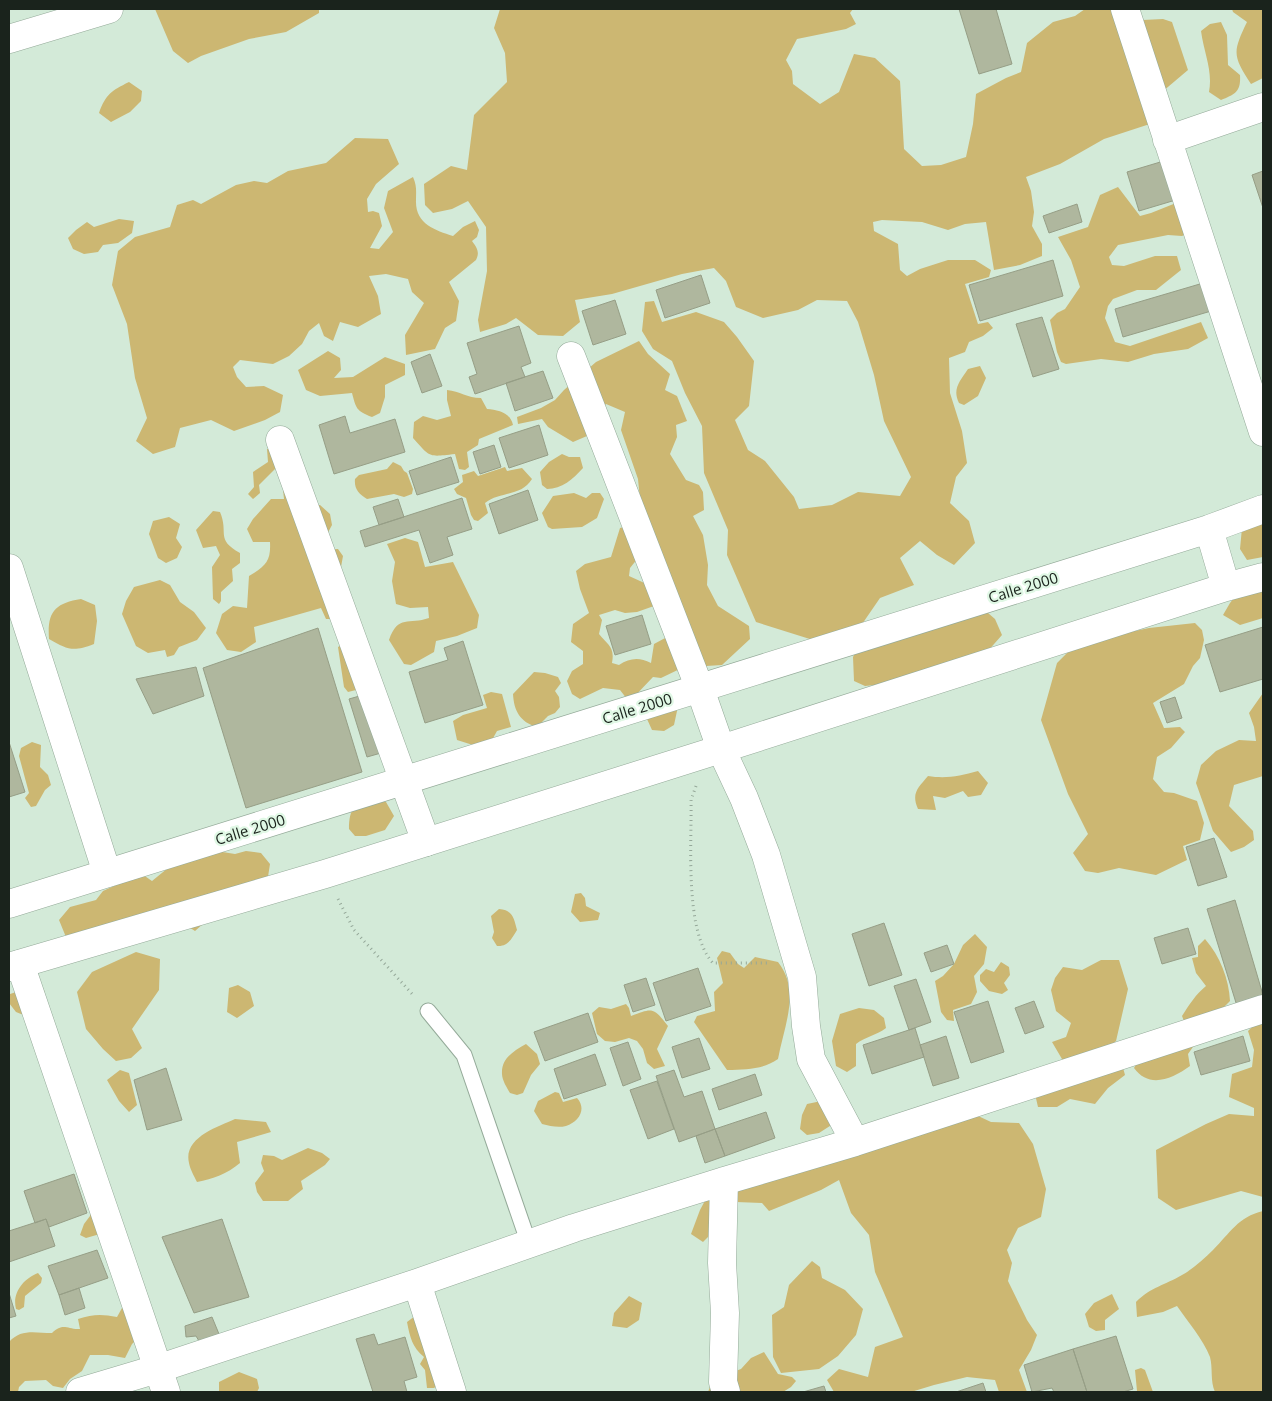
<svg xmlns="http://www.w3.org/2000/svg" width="1272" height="1401" font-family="'Open Sans',sans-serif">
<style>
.green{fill:#ccb772}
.building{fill:#afb79e;stroke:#969e86}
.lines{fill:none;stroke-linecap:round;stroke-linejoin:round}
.lane-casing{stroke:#94aa99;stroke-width:17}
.street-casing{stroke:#94aa99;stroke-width:29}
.secondary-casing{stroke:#94aa99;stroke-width:29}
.path{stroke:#95a899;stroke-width:3;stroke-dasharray:1 4;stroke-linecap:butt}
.lane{stroke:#fff;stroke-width:15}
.street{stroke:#fff;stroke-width:28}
.secondary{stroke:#fff;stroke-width:28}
.labels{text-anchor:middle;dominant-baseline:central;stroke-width:4.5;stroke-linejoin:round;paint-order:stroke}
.street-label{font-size:15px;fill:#1a231c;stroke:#e0f8e5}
</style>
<rect width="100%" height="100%" fill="#d3ead8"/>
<!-- green -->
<path class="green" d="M155 9H319V13L286 32 249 39 201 56 188 63 173 51Z
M500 9H853L850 13 856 24 846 29 797 39 786 60 792 71 793 84 820 104 839 92 854 54 875 58 900 81 904 149 922 166 941 165 966 157 973 124 976 94 1006 78 1021 72 1027 43 1053 22 1075 16 1085 9H1119L1143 20 1163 19 1172 22 1188 70 1162 92 1159 121 1104 139 1060 164 1026 177 1031 191 1034 212 1032 226 1042 244V256L1020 265 994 270 986 222 965 224 948 230 922 222 882 220 873 222 874 231 898 244 900 270 907 276 920 269 948 260H975L991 270 989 277 965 284 978 324 988 322 993 328 983 336 969 342 965 352 949 358 950 393 962 431 967 463 956 477 950 503 969 521 975 543 954 565 937 555 920 541 900 558 914 585 880 598 858 630 813 640 756 622 727 555 728 530 704 473 702 426 685 393 672 361 653 349 642 331 645 302 654 301 662 322 696 312 724 322 737 337 754 361 749 406 735 420 748 450 765 461 794 497 799 509 832 505 858 492 900 496 911 477 884 421 874 375 858 322 847 301 817 300 798 310 763 318 736 307 726 281 714 268 682 274 612 294 575 300 580 322 563 336 538 335 516 318 506 324 480 332 478 320 487 271 486 227 468 201 452 209 433 213 425 205 424 184 451 166 467 170 474 115 507 82 505 53 494 28Z
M1232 9H1263V78L1251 84C1233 56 1232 53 1247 22L1233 12Z
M1221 22 1227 35 1228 65 1240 75C1241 92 1235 94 1221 100L1209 92C1213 71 1204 53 1201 31L1210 24Z
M129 82 142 91 141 101 130 112 111 122 99 113C106 94 111 91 129 82Z
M355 138 388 139 399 164 376 184 367 199 368 212 373 211 379 213 382 226 370 248 379 249 393 232 384 208 388 191 413 177C417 186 416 191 416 200 415 224 435 230 453 236L463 227 475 221 479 230 477 237 472 241C477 248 480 252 476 260L449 282 459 301 456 321 445 328 435 349 406 355 405 335 424 303 412 292 408 279 386 274 369 276 378 296 381 314 358 327 340 322 333 341 324 336 319 323 309 331 302 344 289 356 273 364 240 360 233 367 237 377 246 387 264 386 283 395 280 412 265 420 234 431 211 420 180 428 175 447 153 454 136 441 147 418 135 378 127 324 112 285 118 251 135 237 170 227 177 205 193 200 201 204 236 185 254 181 267 183 288 171 326 163Z
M1118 187 1140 216 1151 213 1176 203 1194 230 1182 236 1168 235 1118 245 1109 257 1112 265 1124 266 1155 256H1177L1181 270 1156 290H1137L1113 299 1108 306 1105 318 1115 342 1130 346 1201 322 1208 338 1188 349 1154 354 1128 362 1101 359 1066 364 1061 362 1057 352 1050 320 1057 313 1065 309 1080 287 1071 260 1058 237 1088 227 1100 195Z
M119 219 134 221 132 233 118 243 103 245 98 252 84 254 73 249 68 238 76 230 87 222 94 227Z
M639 341 648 354 670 374 665 390 677 396 687 421 676 425 677 437 670 454 686 480 699 485 703 492 704 510 693 516 703 535 708 565 707 585 718 606 749 626 750 639 722 665 706 666 643 531 638 479 621 430 625 412 606 404 593 418 591 428 587 436 573 442 548 427 542 419 518 424 517 417 541 408 555 400 564 390 596 362Z
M328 351 340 358 341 370 334 378 353 377 385 357 405 364V375L385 385V397L380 413 372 417C356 411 356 408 352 393L320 396 306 390 298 370Z
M980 366 986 378 978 396 964 405 959 403C952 389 960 381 968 369Z
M447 390C460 391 467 398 481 398L487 409C498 410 510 412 513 425L479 439 478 445 467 452 469 467 465 470 459 469 455 454C428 457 431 458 413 438L414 422 423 416 437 420 451 416 447 400Z
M267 449H276L281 468 275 469 259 485 260 493 253 499 248 494 254 487 253 472 268 462Z
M562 454 569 457H580L583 468C573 479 562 489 547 489L542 485 540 472 549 462Z
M393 462 401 466 404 471 407 473 413 489 412 494 404 497 394 494 367 499C359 494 354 489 355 479L359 475 387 469Z
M505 467 507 471 522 468 532 479C521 497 500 491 485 503L488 513 478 521 474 520 471 515 466 498 457 494 454 489 463 482 462 475 474 471 478 476Z
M295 483 307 506 320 505 330 514 332 525 325 538 321 550 338 549 343 556 341 567 326 572 339 619H326L321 608 254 627 256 642 241 652 227 650 216 633 222 614 233 606 247 608 249 576C266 566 271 561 270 542H253L247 529 253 519 271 499H284L283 489Z
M574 493 586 498 592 493H600L604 499 597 518 582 527 552 529 548 527 542 513 553 496Z
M1263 500V557L1247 560 1240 549 1242 528Z
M213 511 220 512C229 533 215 539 240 553V563L232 569 233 581 221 592V601L219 604 213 599 212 567 220 555 216 546 203 548 196 530Z
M169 517 180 524 176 538 182 547 177 558 166 563 158 558 149 534 153 521Z
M633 524 646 548 630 568 629 576 651 586 654 606 637 612 625 613 615 610 599 615 602 620 599 634C608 645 615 647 612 663L619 665C630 658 639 657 651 663L654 644 667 637 686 666 661 678 653 677 632 699H627L620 690 603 688 580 699 572 694 567 681 572 671 583 664V651L571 642 573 624 589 613 580 589 576 571 585 564 611 557 620 528Z
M405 538 418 542 425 567 453 562 479 615 477 628 457 636 436 641 434 652 411 665 404 664 389 640C398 614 409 625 429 618L428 607 410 608 396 604 392 581 395 562 387 544Z
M1263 573V618L1240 625 1223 615 1230 603 1251 576Z
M160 580 170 585 180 602 194 612 206 628 197 640 179 647 174 655 167 657 165 650 148 653 136 646 122 614 126 601 134 587Z
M81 599 95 605 97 621 94 644C73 652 68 650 49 639 47 612 55 603 81 599Z
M954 600 988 613 995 619 1002 635 987 652 913 681 865 686 854 681 853 657 866 630Z
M1195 623 1202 630 1204 640 1200 658 1193 666 1184 684 1153 703 1164 728 1180 727 1185 732 1171 748 1157 757 1153 779 1164 792 1174 793 1197 801 1204 823 1200 840 1183 846 1187 860 1156 875 1119 868 1098 873 1085 871 1073 853 1088 834 1068 794 1041 720 1057 663 1069 651 1111 636 1149 628Z
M351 640 356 690 348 692 344 687 338 647Z
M534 672 545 673 558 677 561 683 555 691 559 697 560 707 555 713 548 716 537 727C520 722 514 711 513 694Z
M491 692 502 694 511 727 497 731 492 740 476 746 457 740 453 721 463 715 487 708 483 695Z
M1263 693V776L1234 785 1229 806 1253 831 1254 840 1244 847 1231 852 1213 831 1196 783 1201 765 1216 751 1239 740 1256 741 1254 727 1249 713Z
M675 695 677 711 674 725 664 731 652 730 647 719 651 703Z
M32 742 41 745 40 767 48 775 51 785 45 790 36 806 31 807 25 798 29 793 19 756 21 748Z
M978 771 988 783 981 795 968 797 963 791 945 798 933 796 936 810 918 809C911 793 918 788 928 776 946 779 960 776 978 771Z
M373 794 386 802 394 816 385 830 366 836H355L349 829C349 808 355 804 373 794Z
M210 850 235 854 246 851 261 853 270 864 267 883 212 916 195 931 169 914 68 942 59 920 70 907 96 900 103 891 127 880 136 870 152 881 168 868Z
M581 893 585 898 586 906 600 913 598 920 580 922 571 912 575 894Z
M499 909C513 910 514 919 517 930 512 938 508 947 497 946L492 938 494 932 491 916Z
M975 934 987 947 984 964 974 976 977 992 971 1004 953 1010 954 1021 947 1020 941 1012 935 981 943 976 954 964 963 945Z
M1205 939C1220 956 1229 979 1230 1001L1220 1011 1184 1021 1182 1016C1189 1005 1196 994 1206 986L1196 973 1192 958 1198 957V946Z
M722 951 730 953 738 964 744 968 755 957 778 962C801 991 784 1026 778 1059 762 1070 746 1069 727 1070L694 1022 697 1016 715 1011 714 992 723 983 717 958Z
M136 952 160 959 159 990 132 1029 142 1048 131 1058 116 1061 103 1049 86 1029 77 992 92 972Z
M1101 960H1119L1128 989 1116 1041 1090 1063 1062 1059 1052 1042 1066 1037 1071 1023 1056 1011 1051 990 1055 978 1063 967 1082 970Z
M1001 962 1009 967 1010 975 1004 983 1008 990 1002 994 989 991 980 981V975L986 969 994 972Z
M38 985 44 990 46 1002 26 1016 16 1012 9 1003 10 994Z
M238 985 250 992 254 1006 237 1018 227 1012 229 988Z
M626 1004 629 1008 631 1016C653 1008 653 1007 668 1026L657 1049 665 1066 654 1069 647 1063 643 1049 637 1041 629 1038 615 1042 605 1041 597 1034 592 1013 599 1007 611 1009Z
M859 1008 874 1010 884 1018 886 1028C877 1035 865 1037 856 1044V1066L847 1072 836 1066 832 1041 840 1014Z
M1263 1016V1197L1241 1191 1176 1210 1158 1198 1156 1150 1206 1124 1229 1114 1254 1116V1108L1229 1097 1232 1074 1252 1067 1254 1050 1248 1031Z
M526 1044 537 1054 540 1064 531 1075 523 1093 517 1095 510 1093C507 1088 502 1080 502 1074 501 1058 514 1051 526 1044Z
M1195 1044 1188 1054 1190 1066C1172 1079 1149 1089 1134 1068L1140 1057Z
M1120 1057 1125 1075 1108 1088 1095 1104 1070 1099 1057 1107H1038L1035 1094Z
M120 1070 129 1073 137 1105 129 1112 119 1101 107 1080Z
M555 1092 559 1093 563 1102 577 1098C587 1109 579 1122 566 1126 558 1128 550 1126 542 1124L534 1111 538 1101Z
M831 1099 833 1124 819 1133 807 1135 800 1129 802 1115 807 1104Z
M959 1107 991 1122 1019 1123 1033 1144 1046 1189 1041 1217 1018 1228 1007 1250 1012 1263 1008 1281 1027 1320 1037 1335 1031 1350 1019 1370 1027 1392H999L995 1380 967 1377 934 1385 911 1392H834L827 1380 839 1369 868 1377 875 1347 903 1337 875 1272 869 1235 851 1213 839 1180 821 1190 769 1211 762 1203 736 1202 719 1226 703 1242 691 1234 700 1210 714 1184Z
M235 1119 266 1122 271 1132 237 1142 240 1163C227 1174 213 1179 197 1182 194 1176 190 1169 189 1163 183 1138 217 1127 235 1119Z
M308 1148 322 1153 330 1159 325 1165 301 1181 303 1189 288 1201H263L257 1192 255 1183 264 1171 261 1163 263 1155 274 1156 282 1160Z
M91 1202 100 1234 86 1238 80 1235 84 1224 90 1216Z
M1263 1211V1392H1215C1210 1381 1213 1368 1210 1357 1203 1339 1188 1322 1177 1306L1163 1312 1137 1317 1136 1302C1151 1287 1165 1285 1182 1275 1193 1269 1204 1259 1213 1250 1230 1233 1238 1217 1263 1211Z
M812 1261 820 1267 822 1278 845 1290 863 1309 856 1335 838 1356 819 1369 781 1373 773 1357 772 1315 784 1307 789 1285Z
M38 1273 42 1278 41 1283 25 1296 24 1307 19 1310 16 1309C12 1293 23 1279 38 1273Z
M1112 1294 1119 1309 1105 1320V1330L1096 1331 1089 1327 1085 1314 1094 1303Z
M629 1296 642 1303 639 1320 627 1328 612 1326 614 1313Z
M131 1302 139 1337 132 1344 125 1358 108 1355H90L82 1371 70 1379 63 1388 53 1386 46 1380 25 1381 19 1387 18 1392H9V1342C21 1328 36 1333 52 1333 64 1322 67 1330 80 1329L78 1319C93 1314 102 1314 117 1317L122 1308Z
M415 1316 440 1383 434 1388H427L425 1370 420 1364 424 1357C412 1347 410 1337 407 1322Z
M764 1352 778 1374 792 1377 796 1381 791 1387 783 1392H708L713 1379 741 1369 751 1358Z
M1141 1368 1145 1370 1153 1392H1158H1135L1137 1391 1135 1370Z
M239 1372 257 1379 259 1388 257 1392H219V1382Z"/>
<!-- building -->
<path class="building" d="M959 9H996L1012 64 979 74Z
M1167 160 1179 199 1139 211 1127 172Z
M1263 171V208L1252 175Z
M1077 204 1082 222 1049 233 1043 216Z
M1053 260 1063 296 980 321 969 285Z
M701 275 710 303 665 318 656 290Z
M1210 281 1218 309 1123 337 1115 309Z
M615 300 626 334 593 345 582 311Z
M1042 317 1059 369 1033 377 1016 324Z
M519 326 531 363 521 367 525 377 475 394 469 377 477 374 467 343Z
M430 354 442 386 422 393 411 362Z
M543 371 553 398 515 411 506 383Z
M345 416 350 433 395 419 405 452 334 474 319 425Z
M539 425 548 455 509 468 499 438Z
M494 445 501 467 480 474 473 452Z
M451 457 459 482 417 495 409 471Z
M528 490 538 520 499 534 489 504Z
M462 498 472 529 447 537 453 555 430 563 419 530 365 547 360 531Z
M398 499 404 517 379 525 373 507Z
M642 615 651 644 615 655 606 626Z
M1263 627V679L1220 692 1205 645Z
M318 628 362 772 246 808 203 668Z
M463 641 483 705 425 723 409 672 448 660 444 648Z
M196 667 204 696 153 714 136 679Z
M363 695 381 753 367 757 349 699Z
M1175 697 1182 718 1167 723 1160 702Z
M9 742 25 792 9 797Z
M1214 838 1227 877 1198 886 1186 847Z
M1235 900 1263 995V997L1237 1006 1207 909Z
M884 923 902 975 869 986 852 934Z
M1188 928 1196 954 1162 964 1154 938Z
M947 945 954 964 931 972 924 953Z
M698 968 711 1006 666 1021 653 983Z
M646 978 655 1005 633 1012 624 985Z
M916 979 931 1022 909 1030 894 986Z
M988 1001 1004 1052 971 1063 954 1012Z
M1034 1001 1044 1027 1025 1034 1015 1008Z
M588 1013 598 1042 545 1061 534 1032Z
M915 1028 924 1057 872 1074 863 1045Z
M946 1036 959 1078 933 1086 920 1045Z
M1243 1036 1250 1061 1201 1075 1194 1052Z
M699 1038 710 1069 682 1078 672 1047Z
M628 1042 641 1079 623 1086 610 1048Z
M595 1054 606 1085 564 1099 554 1069Z
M166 1068 182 1120 147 1130 134 1080Z
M674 1070 684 1097 702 1091 715 1129 679 1142 656 1076Z
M755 1074 762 1095 719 1110 712 1089Z
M657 1081 674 1129 648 1139 630 1090Z
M766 1112 775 1138 725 1156 715 1129Z
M715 1129 725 1156 705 1163 696 1136Z
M74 1174 87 1213 49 1227 46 1219 35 1223 24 1191Z
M46 1219 55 1246 9 1262V1231Z
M222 1219 249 1297 194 1313 162 1237Z
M97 1250 108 1278 59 1295 48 1266Z
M79 1288 85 1308 65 1315 59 1295Z
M9 1293 16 1316 9 1318Z
M212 1317 219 1334 199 1341 196 1336 186 1337 185 1326Z
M374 1334 378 1345 405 1337 417 1377 404 1381 407 1392H373L356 1339Z
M1116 1336 1133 1389 1123 1392H1087L1073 1349Z
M1073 1349 1087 1392H1054L1052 1388 1032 1392 1024 1365Z
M983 1383 986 1392H956Z
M824 1386 826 1392H803Z"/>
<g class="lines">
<defs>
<path id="lane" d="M428 1011 464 1055 529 1244"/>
<path id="street" d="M1125 9 1263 432
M9 39 109 9
M1167 140 1263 107
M571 356 700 689 721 749 744 798 766 855 802 977 806 1026 811 1059 855 1142
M280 440 426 842
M9 568 107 873
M20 964 166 1392
M724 1181 722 1263 725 1313 723 1382 726 1392
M417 1283 452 1392
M80 1392 157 1369 417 1283 574 1228 724 1181 855 1142 1263 1009"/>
<path id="secondary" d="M1209 529 1226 587
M9 904 1209 529 1263 509
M9 967 325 874 721 749 1226 587 1263 577"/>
</defs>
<!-- lane casing -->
<use href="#lane" class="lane-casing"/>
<!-- street casing -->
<use href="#street" class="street-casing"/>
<!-- secondary casing -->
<use href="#secondary" class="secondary-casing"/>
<!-- path -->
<path class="path" d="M696 786 691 800C692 842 684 932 713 963H770
M338 899 354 930 414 996"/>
<!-- lane -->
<use href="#lane" class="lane"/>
<!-- street -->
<use href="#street" class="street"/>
<!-- secondary -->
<use href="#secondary" class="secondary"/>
</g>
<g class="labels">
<!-- street labels -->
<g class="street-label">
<text transform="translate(1023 587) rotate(-17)">Calle 2000</text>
<text transform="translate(637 708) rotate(-17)">Calle 2000</text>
<text transform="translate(250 829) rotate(-17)">Calle 2000</text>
</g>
</g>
<!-- border -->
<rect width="1272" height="1401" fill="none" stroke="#1a231c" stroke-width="20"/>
</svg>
